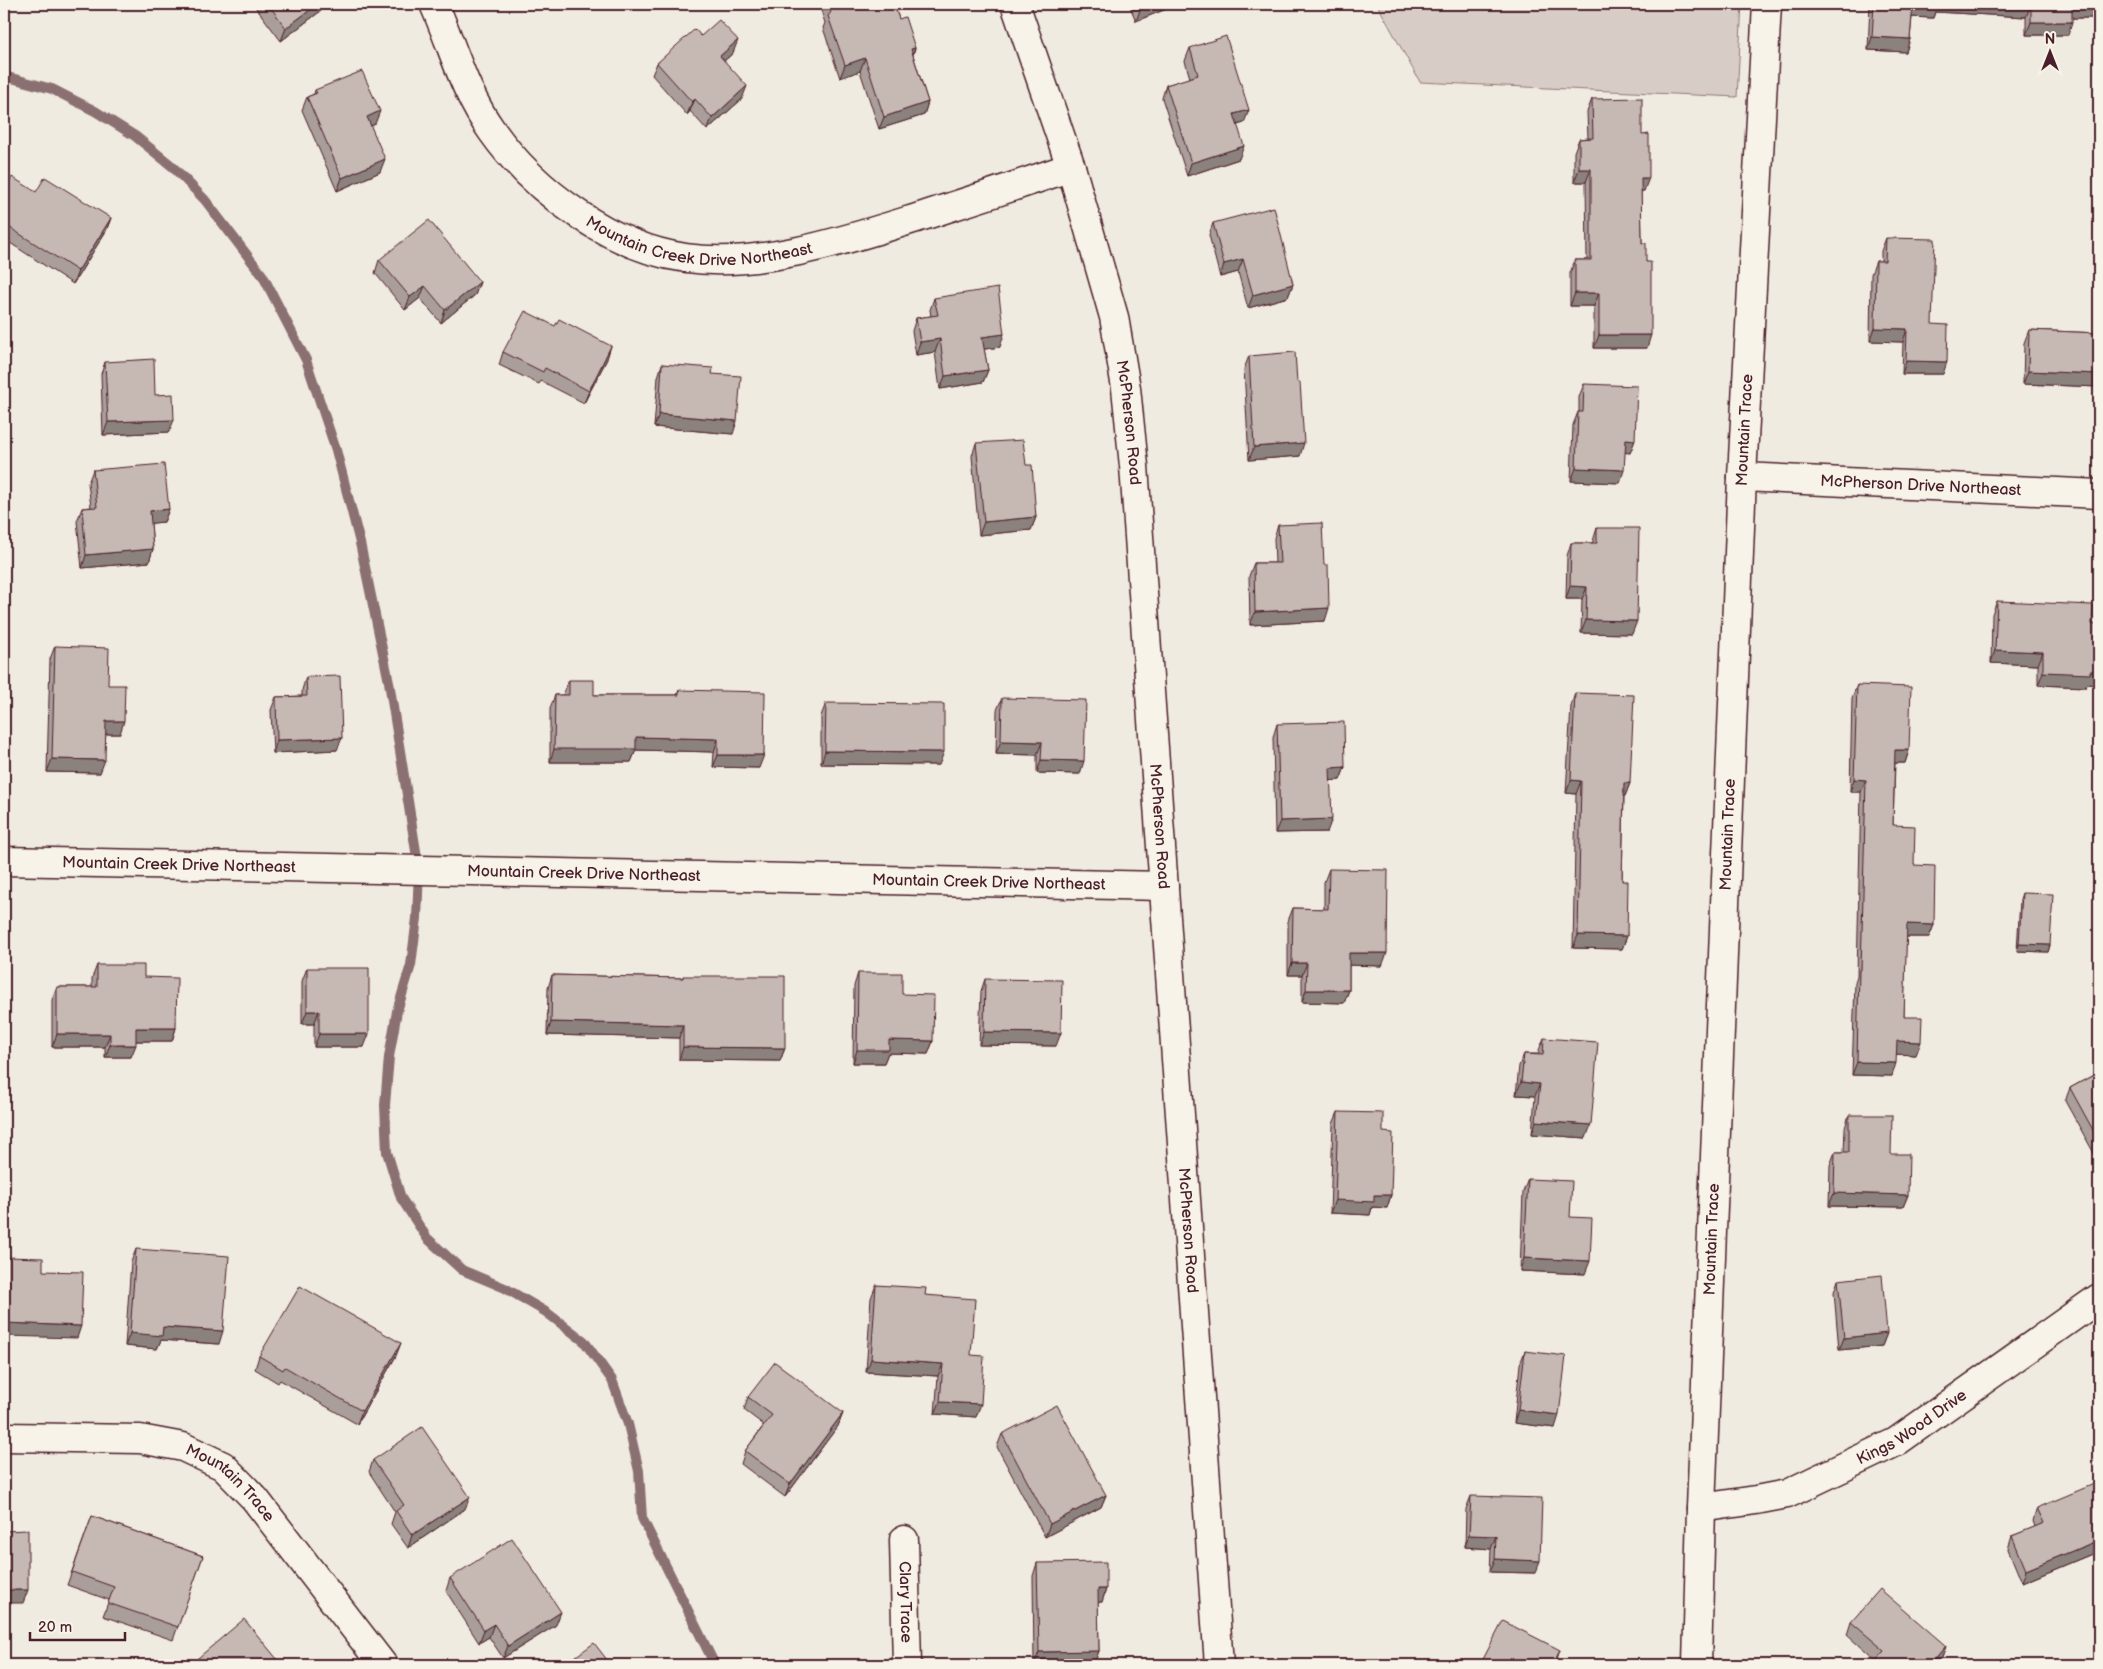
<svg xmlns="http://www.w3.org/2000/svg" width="2103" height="1669" font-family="'Balsamiq Sans',sans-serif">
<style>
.green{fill:#d8cdc6;stroke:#917678}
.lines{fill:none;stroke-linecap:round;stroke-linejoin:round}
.stream{stroke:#8b6f72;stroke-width:10}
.street-casing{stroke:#4a1f2b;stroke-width:31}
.secondary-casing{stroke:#4a1f2b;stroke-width:31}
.street{stroke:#f7f3e8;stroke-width:28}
.secondary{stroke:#f7f3e8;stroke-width:28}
.wall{fill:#aa9e9a;stroke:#4a1f2b}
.shaded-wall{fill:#8b817d;stroke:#4a1f2b}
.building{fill:#c6b8b3;stroke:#4a1f2b}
.labels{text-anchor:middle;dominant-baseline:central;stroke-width:4.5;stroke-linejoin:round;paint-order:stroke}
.street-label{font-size:16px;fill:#4a1f2b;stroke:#f7f3e8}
</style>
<rect width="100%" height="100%" fill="#f0ebe0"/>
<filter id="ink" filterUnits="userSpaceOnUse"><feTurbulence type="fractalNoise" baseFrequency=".02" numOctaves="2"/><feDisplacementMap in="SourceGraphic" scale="10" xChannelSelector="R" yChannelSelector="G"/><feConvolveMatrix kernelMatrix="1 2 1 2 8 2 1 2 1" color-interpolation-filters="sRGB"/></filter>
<g filter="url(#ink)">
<!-- green -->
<path class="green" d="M1377 4H1742L1737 97 1420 82Z"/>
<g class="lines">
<!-- stream -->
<path class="stream" d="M4 76 52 89 95 111 135 136 172 166 205 200 263 276 306 360 336 450 360 543 389 682 419 870 417 918 411 965 397 1011 389 1057 385 1105 387 1152 401 1198 427 1238 462 1270 505 1288 546 1312 584 1341 612 1380 628 1424 639 1471 642 1518 715 1665"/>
<defs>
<g id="street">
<path id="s1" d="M434 4C453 47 464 92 492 131 535 192 612 248 686 258 761 269 852 238 923 216 972 200 1022 184 1071 167"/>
<path id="s2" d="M1742 477 2099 494"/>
<path id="s3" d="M4 861 1164 886"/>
<path id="s4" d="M4 1437 140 1439 183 1447 223 1466 255 1499 383 1665"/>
<path id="s5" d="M1701 1508 1756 1500 1787 1494 1896 1442 2099 1298"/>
<path id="s6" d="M904 1540 907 1665"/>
<path id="s7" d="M1697 1665 1701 1508 1742 477 1767 4"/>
</g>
<g id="secondary">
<path id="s8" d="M1015 4 1071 167 1114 317 1126 388 1134 466 1219 1665"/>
</g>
</defs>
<!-- street casing -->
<use href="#street" class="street-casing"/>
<!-- secondary casing -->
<use href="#secondary" class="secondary-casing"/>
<!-- street -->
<use href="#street" class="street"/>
<!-- secondary -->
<use href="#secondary" class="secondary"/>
</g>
<!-- wall -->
<path class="wall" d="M253 4H324L322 10 281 41Z
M821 4H894L899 19 915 48 913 55 928 102 924 115 879 129 860 71 840 78 823 28 825 23 820 7Z
M1129 4H1179L1136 21Z
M1870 4H2099V18H2072L2068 35H2026V17L1935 12 1933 18 1912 17 1910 39 1906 52 1868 50Z
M701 36 733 53 724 61 742 99 707 130 690 111 687 115 652 75 657 63Z
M1190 48 1244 123 1237 125 1239 159 1187 176 1162 98 1166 85 1190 78 1185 61Z
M315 90 375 124 371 126 380 172 337 191 302 110 307 97 314 94Z
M1592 99 1642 135 1644 191H1641L1642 243 1646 262 1647 348H1594V306H1570V273L1575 260H1587L1586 182H1574V152L1579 139 1588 138 1587 112Z
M4 190 111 218 106 231 73 284 4 239Z
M1213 223 1293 284 1288 297 1248 308 1238 272 1220 277 1209 235Z
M1886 238 1943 374H1902L1903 342 1870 341 1871 274 1876 261H1881V251Z
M379 260 480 282 475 295 441 323 420 298 405 310 375 273Z
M934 298 1000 347 984 349 988 370 983 382 940 389 935 352 916 355 912 331 916 318 931 316 930 310Z
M2029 330 2099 333V387L2023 384 2024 343Z
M503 352 607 359 584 403 541 381 539 384 499 365Z
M1249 356 1300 456 1249 460 1244 369Z
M105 362 155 395 169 432 103 435 101 374Z
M662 364 712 374 733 434 654 427 658 377Z
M1584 384 1635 440 1630 453 1625 452 1620 483 1571 481 1573 425 1578 412H1579V397Z
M976 443 1026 465 1036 517 1031 530 979 535 972 456Z
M93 470 169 509 164 522 151 523 153 549 149 562 82 568 77 521 82 508 91 507 88 483Z
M1278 525 1324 565 1325 621 1250 625 1249 576 1254 563H1275L1274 538Z
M1597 528 1632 634 1581 633 1582 599H1566L1567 556 1571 543H1592L1593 541Z
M1997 601 2092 624 2099 625V685L2087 684 2086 687 2038 685V665L1991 663 1992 614Z
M55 646 108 685 120 734H106L100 773 47 772 50 659Z
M306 677 337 750 273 753 271 710 276 697 302 696V690Z
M569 680 594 695H677L679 690 759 768 713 767 714 752 636 750 631 762H550V708L555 695H564V692Z
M1857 685 1909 750 1905 763H1895L1893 825 1914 865 1934 925 1929 937H1906L1904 1017 1916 1055 1896 1054 1892 1076 1852 1075 1855 982 1857 976 1861 792H1850L1852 698Z
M1575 693 1630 783 1625 796H1624L1622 881 1627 936 1622 949 1573 948 1576 794 1566 793 1571 706Z
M1002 698 1080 774 1037 773V755L996 754 997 710Z
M826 703 939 765 821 764V716Z
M1277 724 1345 767 1340 780H1330L1327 832 1275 833 1273 737Z
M1329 869 1382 966 1349 965V990L1344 1003 1302 1002V975H1288V921L1293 908 1324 909V882Z
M2022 893 2050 945 2048 952 2017 951 2020 899Z
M97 965 144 977 176 1028 172 1041H136L131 1057H105V1047H52V1000L57 987H92V978Z
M307 968 364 1047H314V1024H302V981Z
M858 973 902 994 933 1041 928 1054 888 1053 884 1063H853L854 986Z
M552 975 683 978V976L785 1048 780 1061 679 1060V1038L547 1035 548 988Z
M985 979 1056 1046 979 1045 981 991Z
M1544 1038 1586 1138 1532 1134 1535 1096 1516 1095 1519 1066 1524 1054H1539V1050Z
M2099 1072V1152L2095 1155 2065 1101 2070 1088Z
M1338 1112 1383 1132 1391 1195 1387 1208 1372 1207 1370 1215 1330 1213 1333 1124Z
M1849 1115 1908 1195 1903 1207 1829 1206 1830 1165 1835 1152H1844L1845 1128Z
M1528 1179 1570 1217 1585 1274 1520 1271 1523 1192Z
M136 1249 219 1344 161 1340 157 1349 125 1346 131 1262Z
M1838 1280 1887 1333 1882 1346 1839 1350 1834 1292Z
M876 1285 925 1295 971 1355 976 1417 935 1414 938 1376 866 1372 871 1298Z
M1525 1351 1555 1428 1514 1423 1520 1364Z
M259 1356H396L357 1424 280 1380 278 1383 255 1369Z
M748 1397 843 1413 838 1426 785 1497 741 1464 745 1451 764 1425 744 1410Z
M1002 1434 1106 1495 1101 1507 1045 1537 997 1447Z
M373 1460 465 1509 408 1548 391 1524 395 1512 369 1472Z
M1471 1496 1535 1573 1490 1572 1491 1549 1465 1547 1466 1509Z
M2099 1496V1551L2022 1583 2008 1549 2012 1536 2035 1527 2033 1521 2037 1508Z
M92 1516 203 1556 173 1640 103 1616 109 1600 67 1585Z
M1037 1563 1106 1589 1102 1602H1098L1099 1651 1094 1664 1034 1665 1033 1576Z
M450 1578 556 1625 503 1658 489 1637 479 1643 446 1591Z
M1851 1622 1946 1646 1942 1658 1876 1661 1847 1635Z
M198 1658 282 1665H195Z"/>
<!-- shaded-wall -->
<path class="shaded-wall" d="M318 4H324L322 10 281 41 286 28Z
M1151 4H1179L1136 21 1141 8Z
M1913 4H2017L2031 5 2026 17 1935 12 1933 18 1908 17Z
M2072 6H2099V18H2068Z
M2031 22H2072L2068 35H2026Z
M1872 37 1910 39 1906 52 1868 50Z
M738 40 733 53 715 69 720 56Z
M915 48 910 61 911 49Z
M865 58 860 71 840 78 845 65Z
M747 86 742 99 707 130 712 118Z
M695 99 690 111 687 115 692 102Z
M928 102 924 115 879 129 884 117Z
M1249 110 1244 123 1229 127 1234 114Z
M380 111 375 124 362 130 367 117Z
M1244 146 1239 159 1187 176 1191 163Z
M385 159 380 172 337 191 342 178Z
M1579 169H1591L1586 182H1574Z
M1641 178H1649L1644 191H1636Z
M111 218 106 231 73 284 78 271Z
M1243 259 1238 272 1220 277 1224 264Z
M480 282 475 295 441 323 445 310Z
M1293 284 1288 297 1248 308 1253 295Z
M425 286 420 298 405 310 410 297Z
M1575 293H1599L1594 306H1570Z
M1875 328 1907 329 1903 342 1870 341Z
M1004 334 1000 347 978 350 982 337Z
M1599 335H1651L1647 348H1594Z
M940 339 935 352 916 355 920 342Z
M611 346 607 359 584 403 589 391Z
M1906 361 1947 362 1943 374H1902Z
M988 370 983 382 940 389 945 376Z
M2028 371 2099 374V387L2023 384Z
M659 414 737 421 733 434 654 427Z
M174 420 169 432 103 435 108 422Z
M1626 439 1635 440 1630 453 1621 452Z
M1304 443 1300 456 1249 460 1254 447Z
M1576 468 1624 470 1620 483 1571 481Z
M169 509 164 522 145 524 150 511Z
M1036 517 1031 530 979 535 984 522Z
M153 549 149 562 82 568 86 555Z
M1570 586 1587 587 1582 599H1566Z
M1329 608 1325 621 1250 625 1255 612Z
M1586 620 1637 621 1632 634 1581 633Z
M1995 650 2043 652 2038 665 1991 663Z
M2090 671H2099V685L2087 684 2086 687 2038 685 2043 672Z
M106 721H124L120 734H101Z
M636 737 718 739 714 752 636 750 631 762H550L554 749Z
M342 738 337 750 273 753 277 740Z
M1001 741 1042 742 1037 755 996 754Z
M1895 750H1909L1905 763H1891Z
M825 751 944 752 939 765 821 764Z
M718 755H764L759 768 713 767Z
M52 759 105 760 100 773 47 772Z
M1041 760 1084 761 1080 774 1037 773Z
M1345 767 1340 780 1325 781 1330 768Z
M1854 779 1866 780 1861 792H1850Z
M1571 780 1581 781 1576 794 1566 793Z
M1624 783H1630L1625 796H1620Z
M1332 819 1327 832 1275 833 1280 821Z
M1907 924 1934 925 1929 937H1902Z
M1578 935 1627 936 1622 949 1573 948Z
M2019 944 2050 945 2048 952 2017 951Z
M1349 953H1387L1382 966 1344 965Z
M1292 963H1307L1302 975H1288Z
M1306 990H1349L1344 1003 1302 1002Z
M307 1011H319L314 1024H302Z
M551 1022 683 1025 679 1038 547 1035Z
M136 1028H176L172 1041H132Z
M984 1032 1061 1033 1056 1046 979 1045Z
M57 1034H110L105 1047H52Z
M319 1034H369L364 1047H314Z
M889 1040 933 1041 928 1054 888 1053 884 1063H853L857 1050Z
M1897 1041 1921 1042 1916 1055 1892 1054Z
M110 1045H136L131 1057H105Z
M683 1047 785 1048 780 1061 679 1060Z
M1857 1062 1896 1063 1892 1076 1852 1075Z
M1521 1082 1540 1084 1535 1096 1516 1095Z
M1536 1121 1591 1125 1586 1138 1532 1134Z
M2099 1142V1152L2095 1155Z
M1834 1193 1908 1195 1903 1207 1829 1206Z
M1374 1195H1391L1387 1208 1372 1207 1370 1215 1330 1213 1335 1200Z
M1524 1258 1590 1261 1585 1274 1520 1271Z
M4 1323 81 1326 77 1338 4 1336Z
M163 1327 223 1331 219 1344 161 1340 157 1349 125 1346 130 1333Z
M1887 1333 1882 1346 1839 1350 1844 1338Z
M401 1343 396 1356 357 1424 362 1411Z
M871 1359 943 1364 938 1376 866 1372Z
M940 1402 981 1404 976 1417 935 1414Z
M1518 1410 1559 1415 1555 1428 1514 1423Z
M843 1413 838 1426 785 1497 790 1484Z
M1106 1495 1101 1507 1045 1537 1050 1524Z
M470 1497 465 1509 408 1548 412 1535Z
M1469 1535 1496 1536 1491 1549 1465 1547Z
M2099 1540V1551L2022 1583 2026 1570Z
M1495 1559 1540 1561 1535 1573 1490 1572Z
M1098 1589H1106L1102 1602H1093Z
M4 1590H28L23 1603H4Z
M561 1612 556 1625 503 1658 508 1646Z
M494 1624 489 1637 479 1643 484 1630Z
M1946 1646 1942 1658 1936 1665H1929Z
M1560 1650 1555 1665H1553Z
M1099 1651 1094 1664 1034 1665 1039 1652Z"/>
<!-- building -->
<path class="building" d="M268 4H318L286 28Z
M828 4H894L899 19 905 17 915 48 911 49 928 102 884 117 865 58 845 65 828 16 831 12Z
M1139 4H1151L1141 8Z
M1874 4H1938V6L1913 4 1910 39 1872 37Z
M2017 4H2099V6H2072V22H2031V5Z
M719 20 738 40 720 56 747 86 712 118 695 99 692 102 657 63 695 29 701 36Z
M1226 36 1249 110 1234 114 1244 146 1191 163 1166 85 1198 75 1190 48Z
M362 71 380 111 367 117 385 159 342 178 307 97 317 93 315 90Z
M1642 98V135L1649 134V178H1641L1642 243H1646V262H1651V335H1599V293H1575V260H1591V169H1579V139L1593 138 1592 99Z
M12 177 36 192 45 177 111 218 78 271 4 224V190Z
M1274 207 1293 284 1253 295 1243 259 1224 264 1213 223Z
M429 220 480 282 445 310 425 286 410 297 379 260Z
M1886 238 1935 239 1932 324 1948 325 1947 362 1906 361 1907 329 1875 328 1876 261H1885Z
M998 288 1004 334 982 337 988 370 945 376 940 339 920 342 916 318 938 315 934 298Z
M525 311 555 326 559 319 611 346 589 391 545 368 543 372 503 352Z
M2029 330 2099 333V374L2028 371Z
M1295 352 1297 382H1300L1304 443 1254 447 1249 356Z
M154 359 155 395 173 394 174 420 108 422 105 362Z
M662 364 713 368 712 374 741 376 737 421 659 414Z
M1584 384 1637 386 1635 440 1626 439 1624 470 1576 468 1578 412H1583Z
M1023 440 1026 465H1032L1036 517 984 522 976 443Z
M164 464 169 509 150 511 153 549 86 555 82 508 97 507 93 470Z
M1322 523 1324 565H1328L1329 608 1255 612 1254 563H1280L1278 525Z
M1597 528H1639L1637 621 1586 620 1587 587 1570 586 1571 543H1597Z
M1997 601 2093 605 2092 624 2099 625V671H2090V674L2043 672V652L1995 650Z
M55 646 109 648 108 685H125L124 721H106L105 760 52 759Z
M340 676 342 738 277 740 276 697 307 696 306 677Z
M569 680H594V695H679V690L765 692 764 755H718V739L636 737V749H554L555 695H569Z
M1857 685 1911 687 1909 750H1895L1893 825 1915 826 1914 865 1935 866 1934 925 1907 924 1904 1017H1922L1921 1042 1897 1041 1896 1063 1857 1062 1859 970H1861L1866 780 1854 779Z
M1575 693 1634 695 1630 783H1624L1622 881H1628L1627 936 1578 935 1581 781 1571 780Z
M1002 698 1086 700 1084 761 1041 760 1042 742 1001 741Z
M826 703 944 704V752L825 751Z
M1344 722 1345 767 1330 768 1332 819 1280 821 1277 724Z
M1329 869 1388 870 1387 953H1349V990H1306L1307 963H1292L1293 908 1328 909Z
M2022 893 2053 894 2050 945 2019 944Z
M97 965H144V977L177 978 176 1028H136V1045H110V1034H57V987H97Z
M307 968H369V1034H319V1011H307Z
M858 973H902V994L934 995 933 1041 889 1040V1050H857Z
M552 975 683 978V976H785V1048L683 1047V1025L551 1022Z
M985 979 1062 980 1061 1033 984 1032Z
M1544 1038 1598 1042 1591 1125 1536 1121 1540 1084 1521 1082 1524 1054 1543 1055Z
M2099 1072V1141L2070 1088Z
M1338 1112 1383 1113V1132L1393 1133 1391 1195H1374V1202L1335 1200Z
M1849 1115H1892L1891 1154H1909L1908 1195 1834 1193 1835 1152H1849Z
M1528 1179 1572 1181 1570 1217 1592 1218 1590 1261 1524 1258Z
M136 1249 229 1256 223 1331 163 1327 162 1336 130 1333Z
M4 1257 43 1258V1271L83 1272 81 1326 4 1323Z
M1882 1275 1887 1333 1844 1338 1838 1280Z
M876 1285 926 1288 925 1295 975 1299 971 1355 984 1356 981 1404 940 1402 943 1364 871 1359Z
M300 1286 401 1343 362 1411 285 1367 283 1370 259 1356Z
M1525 1351 1566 1356 1559 1415 1518 1410Z
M775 1362 843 1413 790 1484 745 1451 772 1415 748 1397Z
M1057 1405 1106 1495 1050 1524 1002 1434Z
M422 1427 470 1497 412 1535 396 1511 404 1505 373 1460Z
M2094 1484 2099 1496V1540L2026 1570 2012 1536 2044 1523 2037 1508Z
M1471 1496 1542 1498 1540 1561 1495 1559 1496 1536 1469 1535Z
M92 1516 203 1556 178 1627 108 1603 114 1587 72 1572Z
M28 1530V1590H4V1531Z
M512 1538 561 1612 508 1646 494 1624 484 1630 450 1578Z
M1106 1562V1589H1098L1099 1651 1039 1652 1037 1563Z
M1880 1589 1946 1646 1929 1665H1872L1885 1651 1851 1622Z
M244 1619 282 1665H204L198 1658Z
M1503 1621 1560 1650 1553 1665H1480Z
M594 1643 611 1665H564Z"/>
</g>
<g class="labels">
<!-- street labels -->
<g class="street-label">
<text stroke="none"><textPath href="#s1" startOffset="388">Mountain Creek Drive Northeast</textPath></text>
<text stroke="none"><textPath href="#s8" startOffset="435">McPherson Road</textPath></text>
<text stroke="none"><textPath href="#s7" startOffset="1236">Mountain Trace</textPath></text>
<text stroke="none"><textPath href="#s2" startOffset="179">McPherson Drive Northeast</textPath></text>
<text stroke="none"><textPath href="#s8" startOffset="840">McPherson Road</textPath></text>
<text stroke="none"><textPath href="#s7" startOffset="831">Mountain Trace</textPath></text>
<text stroke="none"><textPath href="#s3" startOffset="175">Mountain Creek Drive Northeast</textPath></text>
<text stroke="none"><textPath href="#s3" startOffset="580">Mountain Creek Drive Northeast</textPath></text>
<text stroke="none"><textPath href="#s3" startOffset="985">Mountain Creek Drive Northeast</textPath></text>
<text stroke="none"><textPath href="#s8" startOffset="1245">McPherson Road</textPath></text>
<text stroke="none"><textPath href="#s7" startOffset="426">Mountain Trace</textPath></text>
<text stroke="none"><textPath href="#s5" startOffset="229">Kings Wood Drive</textPath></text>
<text stroke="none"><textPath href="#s4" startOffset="240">Mountain Trace</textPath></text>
<text stroke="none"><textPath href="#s6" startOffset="62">Clary Trace</textPath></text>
</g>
</g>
<!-- margin -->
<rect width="2103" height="1669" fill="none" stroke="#f7f3e8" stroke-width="20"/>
<rect x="10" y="10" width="2083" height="1649" fill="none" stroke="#4a1f2b" stroke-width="2" filter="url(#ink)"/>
<!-- north arrow -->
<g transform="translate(2050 52)" stroke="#f7f3e8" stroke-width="4" paint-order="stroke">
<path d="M0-4L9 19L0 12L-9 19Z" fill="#4a1f2b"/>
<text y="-8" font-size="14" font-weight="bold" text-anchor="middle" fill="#4a1f2b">N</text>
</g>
<!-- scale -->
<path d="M30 1632v8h95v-8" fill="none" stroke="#4a1f2b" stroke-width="2.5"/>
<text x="38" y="1632" font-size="15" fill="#4a1f2b" stroke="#f7f3e8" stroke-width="4" paint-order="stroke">20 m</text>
</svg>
